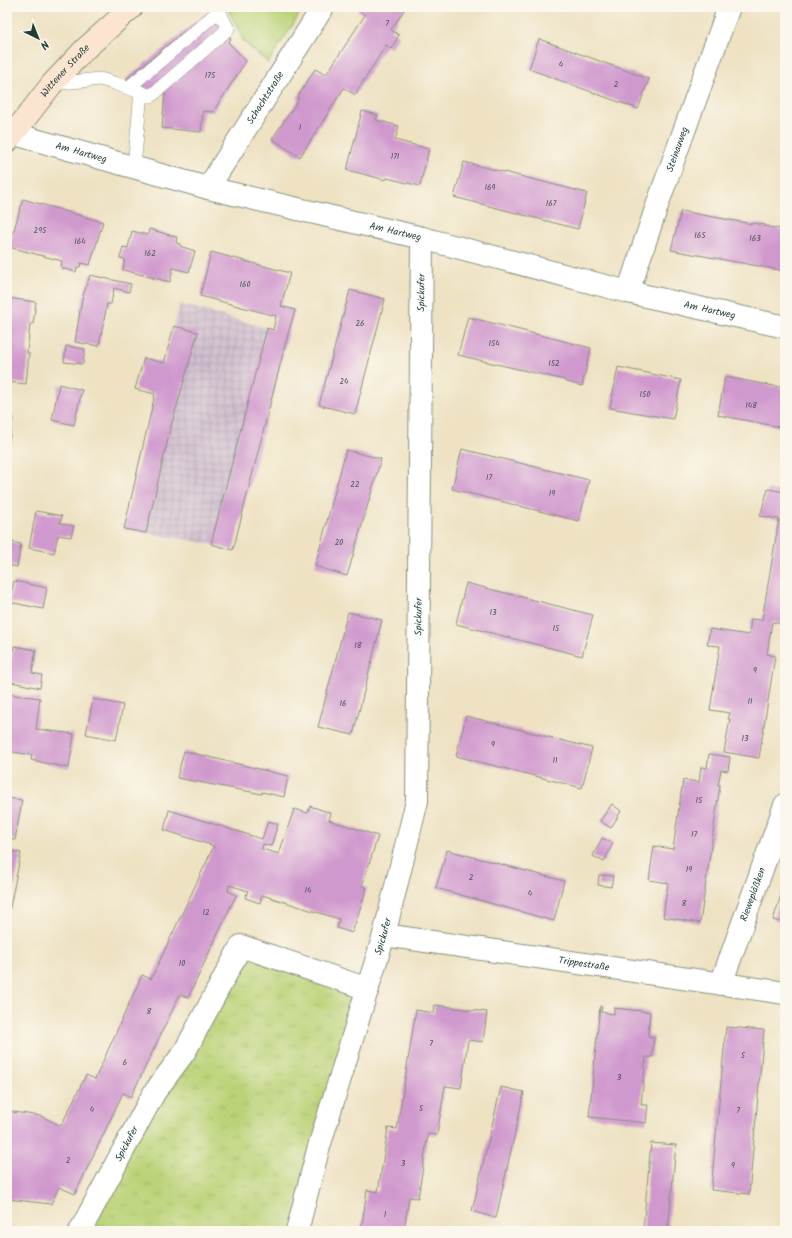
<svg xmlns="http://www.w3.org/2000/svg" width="792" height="1238" font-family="Kalam,sans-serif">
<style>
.industrial{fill:url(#industrial-grid)}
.grass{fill:#bbd378;stroke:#6d8856}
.park{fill:url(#park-tufts);stroke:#6d8856}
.building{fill:#d099ce}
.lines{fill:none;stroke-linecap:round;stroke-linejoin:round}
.service-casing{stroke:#86907c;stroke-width:14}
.minor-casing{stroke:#86907c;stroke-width:24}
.secondary-casing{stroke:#86907c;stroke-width:24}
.service{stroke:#fff;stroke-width:13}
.minor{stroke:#fff;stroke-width:22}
.secondary{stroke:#fce5d0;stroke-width:22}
.labels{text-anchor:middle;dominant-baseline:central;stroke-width:4;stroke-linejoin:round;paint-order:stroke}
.number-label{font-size:8px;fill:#4b545a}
.street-label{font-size:10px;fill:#1f3d34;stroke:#fbf7ec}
</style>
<defs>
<pattern id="industrial-grid" width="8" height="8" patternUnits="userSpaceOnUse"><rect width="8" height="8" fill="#cfbdce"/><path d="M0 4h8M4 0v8" fill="none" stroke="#b1a3b2"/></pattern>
<pattern id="park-tufts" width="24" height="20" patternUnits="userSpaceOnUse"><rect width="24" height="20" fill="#bbd378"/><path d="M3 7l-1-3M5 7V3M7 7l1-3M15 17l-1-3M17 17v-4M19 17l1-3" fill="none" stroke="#a0b668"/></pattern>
</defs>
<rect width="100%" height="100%" fill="#fbf7ec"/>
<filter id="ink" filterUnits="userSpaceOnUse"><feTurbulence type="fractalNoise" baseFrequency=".025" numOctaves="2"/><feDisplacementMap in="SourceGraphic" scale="8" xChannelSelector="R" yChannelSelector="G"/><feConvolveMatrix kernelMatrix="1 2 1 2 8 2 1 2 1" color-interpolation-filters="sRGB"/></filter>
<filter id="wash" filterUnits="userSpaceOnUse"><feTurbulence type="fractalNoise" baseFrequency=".012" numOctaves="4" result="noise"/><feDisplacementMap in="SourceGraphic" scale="16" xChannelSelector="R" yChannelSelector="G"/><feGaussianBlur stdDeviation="0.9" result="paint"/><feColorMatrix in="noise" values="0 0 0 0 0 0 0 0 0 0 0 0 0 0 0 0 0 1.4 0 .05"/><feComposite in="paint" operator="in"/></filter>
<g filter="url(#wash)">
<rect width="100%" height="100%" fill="#eee2c3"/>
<!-- industrial -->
<path class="industrial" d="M180 304 288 334 233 550 211 544 124 529 147 427Z"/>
<!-- grass -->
<path class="grass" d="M227 7H304L268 63 244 42Z"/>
<!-- park -->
<path class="park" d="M241 946 368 989 297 1231H80Z"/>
<g id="blocks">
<!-- building -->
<path class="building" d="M359 7H406L391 30 399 35 391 49 386 45 355 95 344 88 300 157 272 139 299 99 297 98 315 69 326 75 365 15 357 10Z
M208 12 231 39 228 42 246 61 213 112 203 111 201 132 162 128 165 94 136 90 126 79Z
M539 39 649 79 638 109 529 69Z
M362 111 378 115 376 120 399 126 395 140 429 149 420 186 387 178 386 180 347 170Z
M464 162 587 193 578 229 454 197Z
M23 199 103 222 90 265 81 263 80 267H77L76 272 61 268 62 261 9 247Z
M681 211 752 224 753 223 765 225 764 226 785 230V271L671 250Z
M149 229 177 237 176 243 180 244V246L195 251 189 272 173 268 170 282 123 270 125 259 120 258 123 247 128 248 132 231 148 235Z
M211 252 290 273 281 306 295 310 288 334 233 550 211 544 267 328 273 330 276 316 200 296Z
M90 275 131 284 129 292 114 288 111 304H107L99 346 75 342 82 299Z
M350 290 385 299 355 414 319 405Z
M7 298 36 302 33 324H30L27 353H29L26 384 7 382Z
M468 317 591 348 582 386 564 381 565 380 458 355Z
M174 326 198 332 170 430 146 533 124 529 155 394 135 389 144 358 164 363Z
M66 346 85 349 83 364 64 362Z
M618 367 681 380 673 419 610 408Z
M725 377 785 388V428L718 415Z
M59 384 82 390 74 425 52 420Z
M7 415 13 416 8 448H7Z
M462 449 589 480 579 521 452 489Z
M346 450 381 459 347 576 315 566Z
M768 489 785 492V624L772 622 767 654 775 656 759 758 724 752 730 719H728L730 713 710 710 720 646 707 645 710 629 749 635 751 619 762 620 779 519 760 516Z
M36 511 62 516 60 523 74 526 71 537 58 535 54 553 29 548Z
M7 541 21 544 17 567 7 565Z
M14 581 47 588 43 609 9 602Z
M466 583 593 615 582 656 456 624Z
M348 612 382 620 353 735 318 727Z
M14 646 36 650 32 673 42 675 40 688 7 681Z
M7 694 40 698 36 729 74 734 69 768 31 760 32 755 7 751Z
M93 699 123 705 116 740 86 734Z
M466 716 592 748 582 788 456 756Z
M184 751 288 776 284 797 262 792V794L177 778Z
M709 754 730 757 728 771 721 770 718 785H720L700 923 663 917 668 883 649 880 654 846 673 849 683 780 699 782 701 767 707 768Z
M7 798 22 800 15 840 7 838Z
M612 804 621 811 611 828 600 821Z
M310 806 331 813 329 820 378 836 362 886 367 888 352 933 337 928 339 919 262 895 260 903 245 898 248 891 229 885 228 891 236 895 188 998 180 994 131 1097 123 1093 75 1194 59 1187 51 1204 7 1199V1111L41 1116 61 1126 86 1075 95 1079 142 975 151 979 214 846 164 830 169 810 262 839 268 821 278 824 271 846 263 844 262 849 279 854 294 809 308 813Z
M602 838 613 843 604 862 593 856Z
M7 850 21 853 8 917H7Z
M447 850 564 881 554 921 436 888Z
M599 875 613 876 611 887 598 885Z
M784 886H785V923L773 920Z
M435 1005 487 1012 483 1042 468 1040 461 1088 445 1086 437 1135 428 1134 418 1198 409 1197 404 1231H361L367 1190 378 1192 388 1128 397 1129 416 1010 434 1013Z
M600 1006 602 1007 601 1012 614 1014V1008L650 1012 648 1036 654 1037 652 1057H646L641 1105H648L646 1123 589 1117Z
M726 1027 764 1030 749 1194 711 1190Z
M501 1087 524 1092 496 1218 472 1211Z
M651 1143 676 1145 668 1231 643 1230Z"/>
</g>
</g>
<g filter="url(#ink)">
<use href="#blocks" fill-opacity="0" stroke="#86907c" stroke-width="1"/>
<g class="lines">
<defs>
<path id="service" d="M52 84 100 79 114 83 151 96 228 29 217 7
M128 88 219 11
M134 167 141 92"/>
<g id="minor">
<path id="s1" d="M7 132 208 188 422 238 628 292 785 327"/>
<path id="s2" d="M208 188 323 7"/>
<path id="s3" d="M628 292 659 200 729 7"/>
<path id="s4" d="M384 935 785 993"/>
<path id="s5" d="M721 984 785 805"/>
<path id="s6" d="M80 1231 154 1093 185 1051 241 946 368 989"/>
<path id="s7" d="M297 1231 318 1150 384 935 417 801 422 238"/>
</g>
<g id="secondary">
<path id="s8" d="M7 142 52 84 85 49 132 7"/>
</g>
</defs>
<!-- service casing -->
<use href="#service" class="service-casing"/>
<!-- minor casing -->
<use href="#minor" class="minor-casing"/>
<!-- secondary casing -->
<use href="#secondary" class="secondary-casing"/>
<!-- service -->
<use href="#service" class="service"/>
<!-- minor -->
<use href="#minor" class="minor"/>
<!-- secondary -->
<use href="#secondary" class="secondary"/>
</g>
</g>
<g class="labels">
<!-- number labels -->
<g class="number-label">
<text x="387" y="23">7</text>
<text x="561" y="64">4</text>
<text x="210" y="75">175</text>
<text x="616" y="84">2</text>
<text x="300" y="127">1</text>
<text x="395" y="156">171</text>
<text x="490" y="187">169</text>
<text x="551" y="203">167</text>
<text x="40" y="230">295</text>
<text x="700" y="235">165</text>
<text x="755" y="238">163</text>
<text x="80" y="241">164</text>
<text x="150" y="253">162</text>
<text x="245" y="284">160</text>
<text x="360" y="323">26</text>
<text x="494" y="343">154</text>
<text x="554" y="363">152</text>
<text x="344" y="381">24</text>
<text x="645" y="394">150</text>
<text x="751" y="405">148</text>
<text x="489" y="477">17</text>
<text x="355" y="484">22</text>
<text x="552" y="493">19</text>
<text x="339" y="542">20</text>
<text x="493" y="612">13</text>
<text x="556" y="628">15</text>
<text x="358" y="645">18</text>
<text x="755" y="670">9</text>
<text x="750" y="701">11</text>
<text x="343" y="703">16</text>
<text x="745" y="738">13</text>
<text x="493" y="744">9</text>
<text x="555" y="760">11</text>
<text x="699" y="800">15</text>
<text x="694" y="834">17</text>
<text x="689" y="869">19</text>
<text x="471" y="877">2</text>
<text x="308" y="890">14</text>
<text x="530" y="893">4</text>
<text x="684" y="903">8</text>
<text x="206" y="912">12</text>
<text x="182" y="963">10</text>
<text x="149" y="1011">8</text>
<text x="431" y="1043">7</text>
<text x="743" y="1055">5</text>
<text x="125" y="1062">6</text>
<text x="619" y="1077">3</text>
<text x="421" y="1108">5</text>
<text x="92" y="1109">4</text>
<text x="738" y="1110">7</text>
<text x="68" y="1160">2</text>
<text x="403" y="1163">3</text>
<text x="733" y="1165">9</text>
<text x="385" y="1214">1</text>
</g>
<!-- street labels -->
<g class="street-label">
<text stroke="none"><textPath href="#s8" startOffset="92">Wittener Straße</textPath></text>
<text stroke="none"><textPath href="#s2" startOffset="107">Schachtstraße</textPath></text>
<text stroke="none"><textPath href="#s3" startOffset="151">Steinauweg</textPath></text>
<text stroke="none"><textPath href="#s1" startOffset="77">Am Hartweg</textPath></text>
<text stroke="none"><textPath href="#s1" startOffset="401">Am Hartweg</textPath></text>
<text stroke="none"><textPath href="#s7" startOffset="955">Spickufer</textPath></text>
<text stroke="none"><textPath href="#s1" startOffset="725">Am Hartweg</textPath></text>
<text stroke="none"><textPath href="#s7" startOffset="631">Spickufer</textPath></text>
<text stroke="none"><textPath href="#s5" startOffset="95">Riewepläßken</textPath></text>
<text stroke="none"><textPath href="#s7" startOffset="307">Spickufer</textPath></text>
<text stroke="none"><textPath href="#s4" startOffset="202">Trippestraße</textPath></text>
<text stroke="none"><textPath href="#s6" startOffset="99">Spickufer</textPath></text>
</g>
</g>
<!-- margin -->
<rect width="792" height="1238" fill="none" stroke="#fbf7ec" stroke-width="24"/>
<!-- north arrow -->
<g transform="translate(38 38) rotate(137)" stroke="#fbf7ec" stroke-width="3" paint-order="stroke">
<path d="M0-3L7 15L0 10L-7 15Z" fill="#1f3d34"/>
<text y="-6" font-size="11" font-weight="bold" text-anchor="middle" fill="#1f3d34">N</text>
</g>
</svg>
